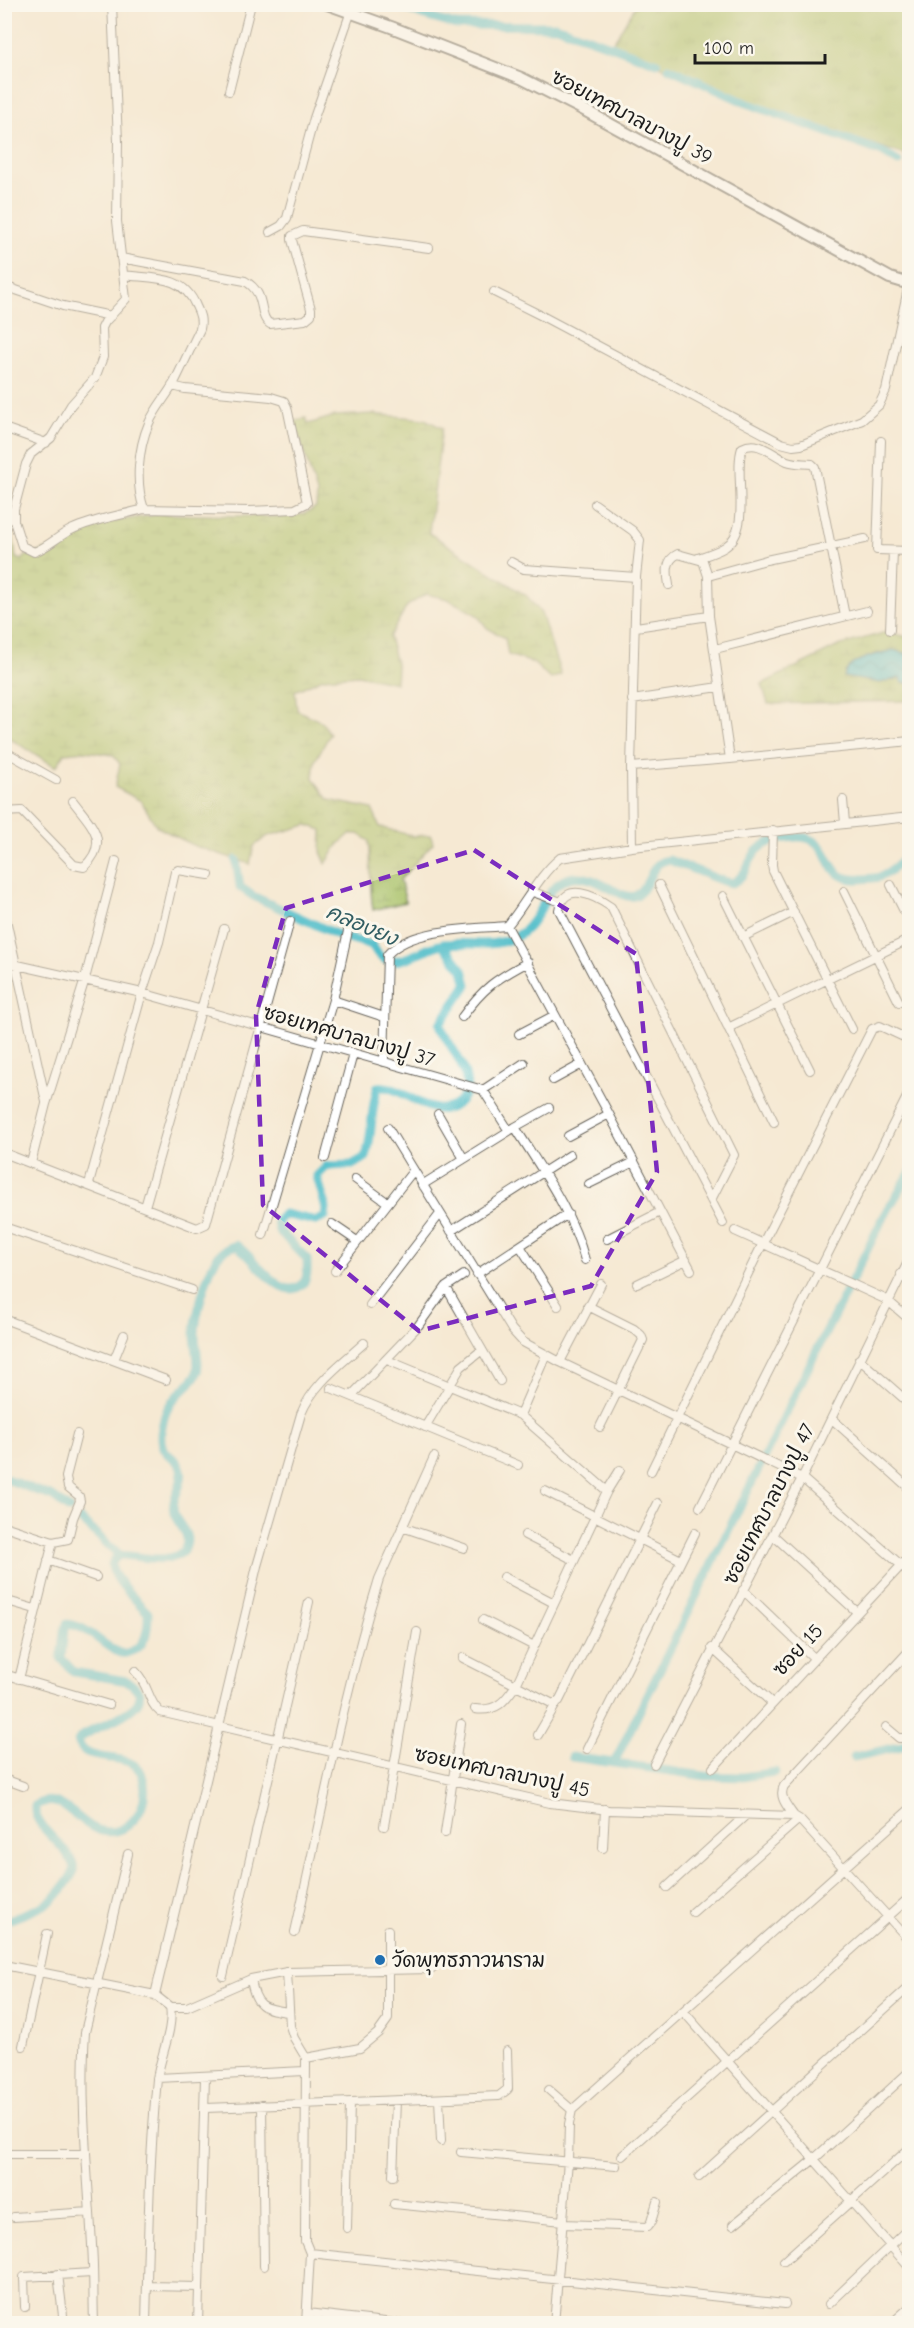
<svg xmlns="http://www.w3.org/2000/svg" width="914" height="2328" font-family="'Comic Neue','Playpen Sans Thai',sans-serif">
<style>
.grass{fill:url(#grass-tufts);stroke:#626e42;stroke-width:1.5}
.wetland{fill:url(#wetland-marsh);stroke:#626e42;stroke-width:1.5}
.water{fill:url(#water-waves);stroke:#366d73;stroke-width:1.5}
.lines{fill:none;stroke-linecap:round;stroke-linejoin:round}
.canal{stroke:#51beca;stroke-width:9}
.street-casing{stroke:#68645c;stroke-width:10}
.secondary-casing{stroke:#68645c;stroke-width:14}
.street{stroke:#fff;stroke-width:8}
.secondary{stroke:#fff;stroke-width:10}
.marked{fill:none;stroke:#7b2cbf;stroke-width:4.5;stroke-dasharray:12 8;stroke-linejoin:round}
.poi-dot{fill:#1f6fb2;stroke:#fbf7ec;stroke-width:2}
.labels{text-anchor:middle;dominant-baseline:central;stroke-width:6;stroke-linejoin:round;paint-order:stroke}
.street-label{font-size:20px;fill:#1c1c1c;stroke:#fbf7ec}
.poi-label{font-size:20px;fill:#1c1c1c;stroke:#fbf7ec;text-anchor:start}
.water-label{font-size:21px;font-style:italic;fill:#315d62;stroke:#fbf7ec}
</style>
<defs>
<pattern id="grass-tufts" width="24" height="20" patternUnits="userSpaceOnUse" patternTransform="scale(1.5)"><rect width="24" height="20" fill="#a8c167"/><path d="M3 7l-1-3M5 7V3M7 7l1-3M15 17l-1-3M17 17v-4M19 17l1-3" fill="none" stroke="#90a559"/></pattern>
<pattern id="wetland-marsh" width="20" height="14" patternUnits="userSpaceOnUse" patternTransform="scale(1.5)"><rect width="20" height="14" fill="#a8c167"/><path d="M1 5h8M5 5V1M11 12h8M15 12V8" fill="none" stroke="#90a559"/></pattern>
<pattern id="water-waves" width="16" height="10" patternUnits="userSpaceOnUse" patternTransform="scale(1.5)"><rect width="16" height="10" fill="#51beca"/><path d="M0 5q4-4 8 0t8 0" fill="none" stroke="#429aa3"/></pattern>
</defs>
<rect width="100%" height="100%" fill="#fbf7ec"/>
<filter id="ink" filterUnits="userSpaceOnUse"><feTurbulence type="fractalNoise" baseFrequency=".0167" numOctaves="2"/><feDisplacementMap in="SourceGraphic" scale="12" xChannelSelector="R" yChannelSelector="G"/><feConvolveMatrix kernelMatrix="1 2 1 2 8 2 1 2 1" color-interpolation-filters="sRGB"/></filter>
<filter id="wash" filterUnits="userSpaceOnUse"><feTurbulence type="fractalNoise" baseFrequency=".008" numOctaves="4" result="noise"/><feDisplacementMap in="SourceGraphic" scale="24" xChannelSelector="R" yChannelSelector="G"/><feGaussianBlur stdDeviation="1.35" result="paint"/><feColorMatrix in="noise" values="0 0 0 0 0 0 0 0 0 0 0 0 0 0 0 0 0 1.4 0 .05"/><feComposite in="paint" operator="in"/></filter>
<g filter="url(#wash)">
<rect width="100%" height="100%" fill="#f6e9d3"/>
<!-- grass -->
<path class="grass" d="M636 5H909V156L766 110 611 46Z"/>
<!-- wetland -->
<path class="wetland" d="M372 414 425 419 442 428 429 533 527 596 541 613 561 675 551 679 533 663 508 655 505 638 487 628 477 615 448 599 426 594 407 606 389 637 397 667 396 683 358 675 323 678 295 691 297 710 322 722 330 734 315 761 313 778 329 800 372 809 380 827 413 836 431 835 433 843 400 880 406 902 373 910C369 887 372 864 369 841L359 834H350L338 845 326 864 321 852 322 830 307 825 268 836 254 846 250 864 195 846 157 827 141 801 115 787 120 764 113 755 85 751 65 753 56 767 4 735 5 597 8 595 4 581 5 504 12 527 16 558 22 560 26 556 58 546 83 528 103 523 161 514 285 517 304 514 316 507 317 493 294 421 306 418 308 424 335 416Z
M886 632 909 637V654C890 646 858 657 845 672L900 678 902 683H909V701L768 704 762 684 838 646Z"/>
<!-- water -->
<path class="water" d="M893 650 909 654V683H902L900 678 880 683 844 677C848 658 878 655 893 650Z"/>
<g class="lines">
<!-- canal -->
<path class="canal" d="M396 4 424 16 456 25 556 26 657 63
M669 68 746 103 882 152 898 162
M236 860 240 887 253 896 338 935 372 945C377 953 381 961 392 961 410 961 427 946 444 944 473 941 497 951 523 932 544 915 544 886 569 878 595 870 623 904 637 895 652 885 649 861 669 860L723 881 732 883C754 873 744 848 777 840 787 838 800 835 810 839 834 849 824 882 861 879 867 878 873 879 879 877 890 873 899 862 910 856
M4 1478 53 1497 69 1509
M80 1519 119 1555
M572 1757 705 1776 743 1777 775 1772
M854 1757 910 1744
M614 1763 811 1362 883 1218 910 1173
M4 1922C41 1906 53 1909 74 1871 74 1848 32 1829 35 1806 56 1791 74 1816 90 1826 124 1847 154 1807 142 1775 132 1748 86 1768 78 1741 86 1725 171 1709 127 1681L74 1672 61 1658 64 1631 67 1624C88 1626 98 1642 116 1651 120 1654 125 1654 129 1652 147 1647 148 1630 148 1613 140 1604 113 1579 112 1567 111 1562 115 1558 119 1555 137 1555 177 1568 186 1546 191 1532 177 1525 174 1513 170 1497 185 1485 181 1469 178 1457 165 1457 162 1445 160 1439 161 1429 163 1423 166 1404 177 1396 190 1383 190 1382 196 1376 196 1376 201 1364 195 1347 195 1335 195 1317 207 1271 218 1256 223 1250 229 1247 236 1245 253 1255 279 1301 300 1286 309 1280 307 1269 307 1259L279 1231 277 1222 284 1214 316 1221 325 1217 326 1208 317 1176 327 1166 352 1165 366 1157C373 1133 370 1110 378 1087 405 1084 434 1127 460 1101 466 1095 468 1086 466 1079 463 1059 446 1043 440 1024L467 985 463 970 443 944"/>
</g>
</g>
<g filter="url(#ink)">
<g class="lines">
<defs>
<path id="street" d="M112 4 118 141 117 221 126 299 105 322 102 328 103 357 95 378 71 405 51 438 31 454 26 464 14 509V521L22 546 34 552C48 547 58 536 71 530 94 519 119 516 144 509
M229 91 251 4
M270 232 281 226 287 218 314 118 350 14
M121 258 245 281C268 294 257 316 270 324L305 320 311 315V309L292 240V236L303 231 429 248
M123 275C153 279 183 274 196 306 200 314 202 320 200 329 191 347 183 365 174 383 166 397 155 409 149 423 138 449 135 483 144 509L249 511 295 509 307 503 287 407 284 401 271 397 185 389 172 386
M4 286 63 306 111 316
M494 292 540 315 781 443 793 446 801 445 862 420 879 405 886 390 909 284
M4 428 46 443
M881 441 877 550 910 551
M595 504 633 531 640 540 636 577 631 767 632 847
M698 558C707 555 717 552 725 547 753 529 733 473 742 448 759 439 772 455 787 461 795 464 803 463 812 464L815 467 845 616
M511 562 524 569 636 577
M669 585C667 573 665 560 678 554L703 561 708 576
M709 616 730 759
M636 627 709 616 708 576 766 560 865 539
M890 630 893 551
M715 649 867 611
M632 700 719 687
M4 751 56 780
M631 767 730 759 910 741
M843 800 845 823
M4 812 22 811 74 865 84 867C111 841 91 825 73 801
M773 830 772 865 773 871 852 1029
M659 885 774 1122
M891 885 910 923
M844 891 899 1002
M533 892 561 902
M723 896 810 1070
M4 910 46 1102
M507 926 609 1114 691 1270
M743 937 794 912
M4 962 142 993 483 1090 509 1131 515 1127C541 1169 572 1211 585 1260
M333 1000 384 1017
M462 1017C483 988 496 979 528 962
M728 1028 910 939
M519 1034 555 1015
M384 1062 387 955C410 928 473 929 507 926 525 905 538 876 560 858L632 847 910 817
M553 1080 582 1064
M483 1090 524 1063
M438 1114 464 1159
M515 1127 549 1108
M388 1128 512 1330 523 1342 560 1362
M568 1136 609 1114
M4 1153 197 1228 206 1224 290 921
M325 1158 353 1054
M31 1163 46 1104 85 979 116 861
M355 1179 388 1203
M89 1184 142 993 159 942 175 872 178 870 209 875
M589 1184 634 1162
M422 1185 509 1131
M711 1200 734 1155 611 907C595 896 564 880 559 910L711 1200 723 1223
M145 1207 224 929
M332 1224 357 1241
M4 1227 192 1290
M451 1231 570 1155
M735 1231 887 1300 910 1320
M263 1235 333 1000 348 931
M607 1239 660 1212
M520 1246 558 1306
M335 1271 413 1171
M477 1274 568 1214
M901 1274 910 1282
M601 1284 560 1362 802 1478 910 1573
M637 1284 686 1260
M446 1287 500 1381
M370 1305 440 1214
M588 1306 634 1329 641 1335 643 1340 600 1427
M4 1319 166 1380
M546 1355 520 1415 607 1491 516 1685 553 1704 559 1701 658 1503
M859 1359 910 1404
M114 1360 124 1335
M387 1360 520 1415
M331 1388 518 1465
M351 1396 418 1326 446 1287 464 1275
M832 1419 910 1489
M425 1427 461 1367 482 1350
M651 1471 763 1243 872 1029 880 1026 910 1040
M545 1491 681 1560
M607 1491 620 1470
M700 1507 910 1091
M4 1526 53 1542 68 1539 73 1518 80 1501 79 1496 68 1487 66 1477 77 1434
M402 1527 464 1548
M525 1535 574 1560
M773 1535 856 1611
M48 1560 96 1577
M504 1577 554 1603
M743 1590 814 1658
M4 1600 35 1609
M483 1620 534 1646
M712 1648 772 1703
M463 1658 516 1685C505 1701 497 1712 475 1709
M135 1671C150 1686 147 1701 160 1712L550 1803 609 1810 794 1816 799 1819 910 1941
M4 1674 109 1705
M19 1679 53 1542
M886 1727 899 1738H910
M538 1735 556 1704
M587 1749 695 1533
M654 1764 802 1478 910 1258
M713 1768 910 1556
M4 1779 23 1786
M794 1816C788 1807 778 1797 784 1786L910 1650
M384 1826 417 1632
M445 1833 461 1724
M603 1848 605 1809
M667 1887 746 1815
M693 1912 799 1819
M295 1932C322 1814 343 1695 379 1579L434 1457
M4 1965 155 1995 170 2007C174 2028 160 2057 157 2079 149 2160 148 2242 146 2324
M287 1972 290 2026 294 2038 306 2058 305 2241 310 2253
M223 1976 309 1602
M251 1979C255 2007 264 2009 289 2012
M155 1995 257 1566 301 1414C313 1384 340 1365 364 1343
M170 2007H187L251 1979 287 1972 432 1969
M683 2011 910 2268
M23 2046 47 1934
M306 2058 360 2048 378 2033 388 2019V1930
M157 2078 305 2071
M549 2090 572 2110
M439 2099 441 2141
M262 2105 264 2266
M206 2108 499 2096 508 2089 507 2051
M461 2152 616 2166
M4 2154H86
M622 2156 910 1897
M393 2176 396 2101
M699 2177 910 1986
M394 2204 563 2221
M14 2217 90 2212
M563 2224 647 2227 651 2222 657 2202
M733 2225 813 2160 910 2071
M347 2228 350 2103
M310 2253 785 2304
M784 2261 910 2148
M58 2274 64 2324
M147 2286 199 2287
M829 2304 910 2227
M25 2307 24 2277 92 2273
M307 2313 402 2324
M94 2324C93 2297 94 2271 92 2245 88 2174 80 2103 85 2032L128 1854
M198 2324 205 2077
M306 2324 310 2253
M554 2324 568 2161 569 2124 572 2110 910 1809
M891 2324 910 2307"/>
<path id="secondary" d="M327 4 391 27 521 78 586 111 890 278 910 284"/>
</defs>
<!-- street casing -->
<use href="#street" class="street-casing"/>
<!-- secondary casing -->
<use href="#secondary" class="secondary-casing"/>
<!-- street -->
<use href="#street" class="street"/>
<!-- secondary -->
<use href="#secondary" class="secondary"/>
</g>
</g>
<!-- marked area -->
<path d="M0 0H914V2328H0ZM474 850 636 954 657 1172 591 1286 419 1331 263 1205 256 1015 286 908Z" fill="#f6e9d3" fill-opacity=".55" fill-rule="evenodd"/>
<path class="marked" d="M474 850 636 954 657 1172 591 1286 419 1331 263 1205 256 1015 286 908Z"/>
<!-- markers -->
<circle class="poi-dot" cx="380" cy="1960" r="6"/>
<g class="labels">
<!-- street labels -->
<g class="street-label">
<text transform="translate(632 117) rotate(28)">ซอยเทศบาลบางปู 39</text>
<text transform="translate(349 1036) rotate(16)">ซอยเทศบาลบางปู 37</text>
<text transform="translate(769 1504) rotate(-63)">ซอยเทศบาลบางปู 47</text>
<text transform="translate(798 1650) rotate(-47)">ซอย 15</text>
<text transform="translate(502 1772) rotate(12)">ซอยเทศบาลบางปู 45</text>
</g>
<!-- poi labels -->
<g class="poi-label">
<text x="392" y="1960">วัดพุทธภาวนาราม</text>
</g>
<!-- water labels -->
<g class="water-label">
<text transform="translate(362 925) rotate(23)">คลองยง</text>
</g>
</g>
<!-- margin -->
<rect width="914" height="2328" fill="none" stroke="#fbf7ec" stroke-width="24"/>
<!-- scale -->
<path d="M695 54v9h130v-9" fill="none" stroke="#1c1c1c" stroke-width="3"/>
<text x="704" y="54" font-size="18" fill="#1c1c1c" stroke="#fbf7ec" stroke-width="4.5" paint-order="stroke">100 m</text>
</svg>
